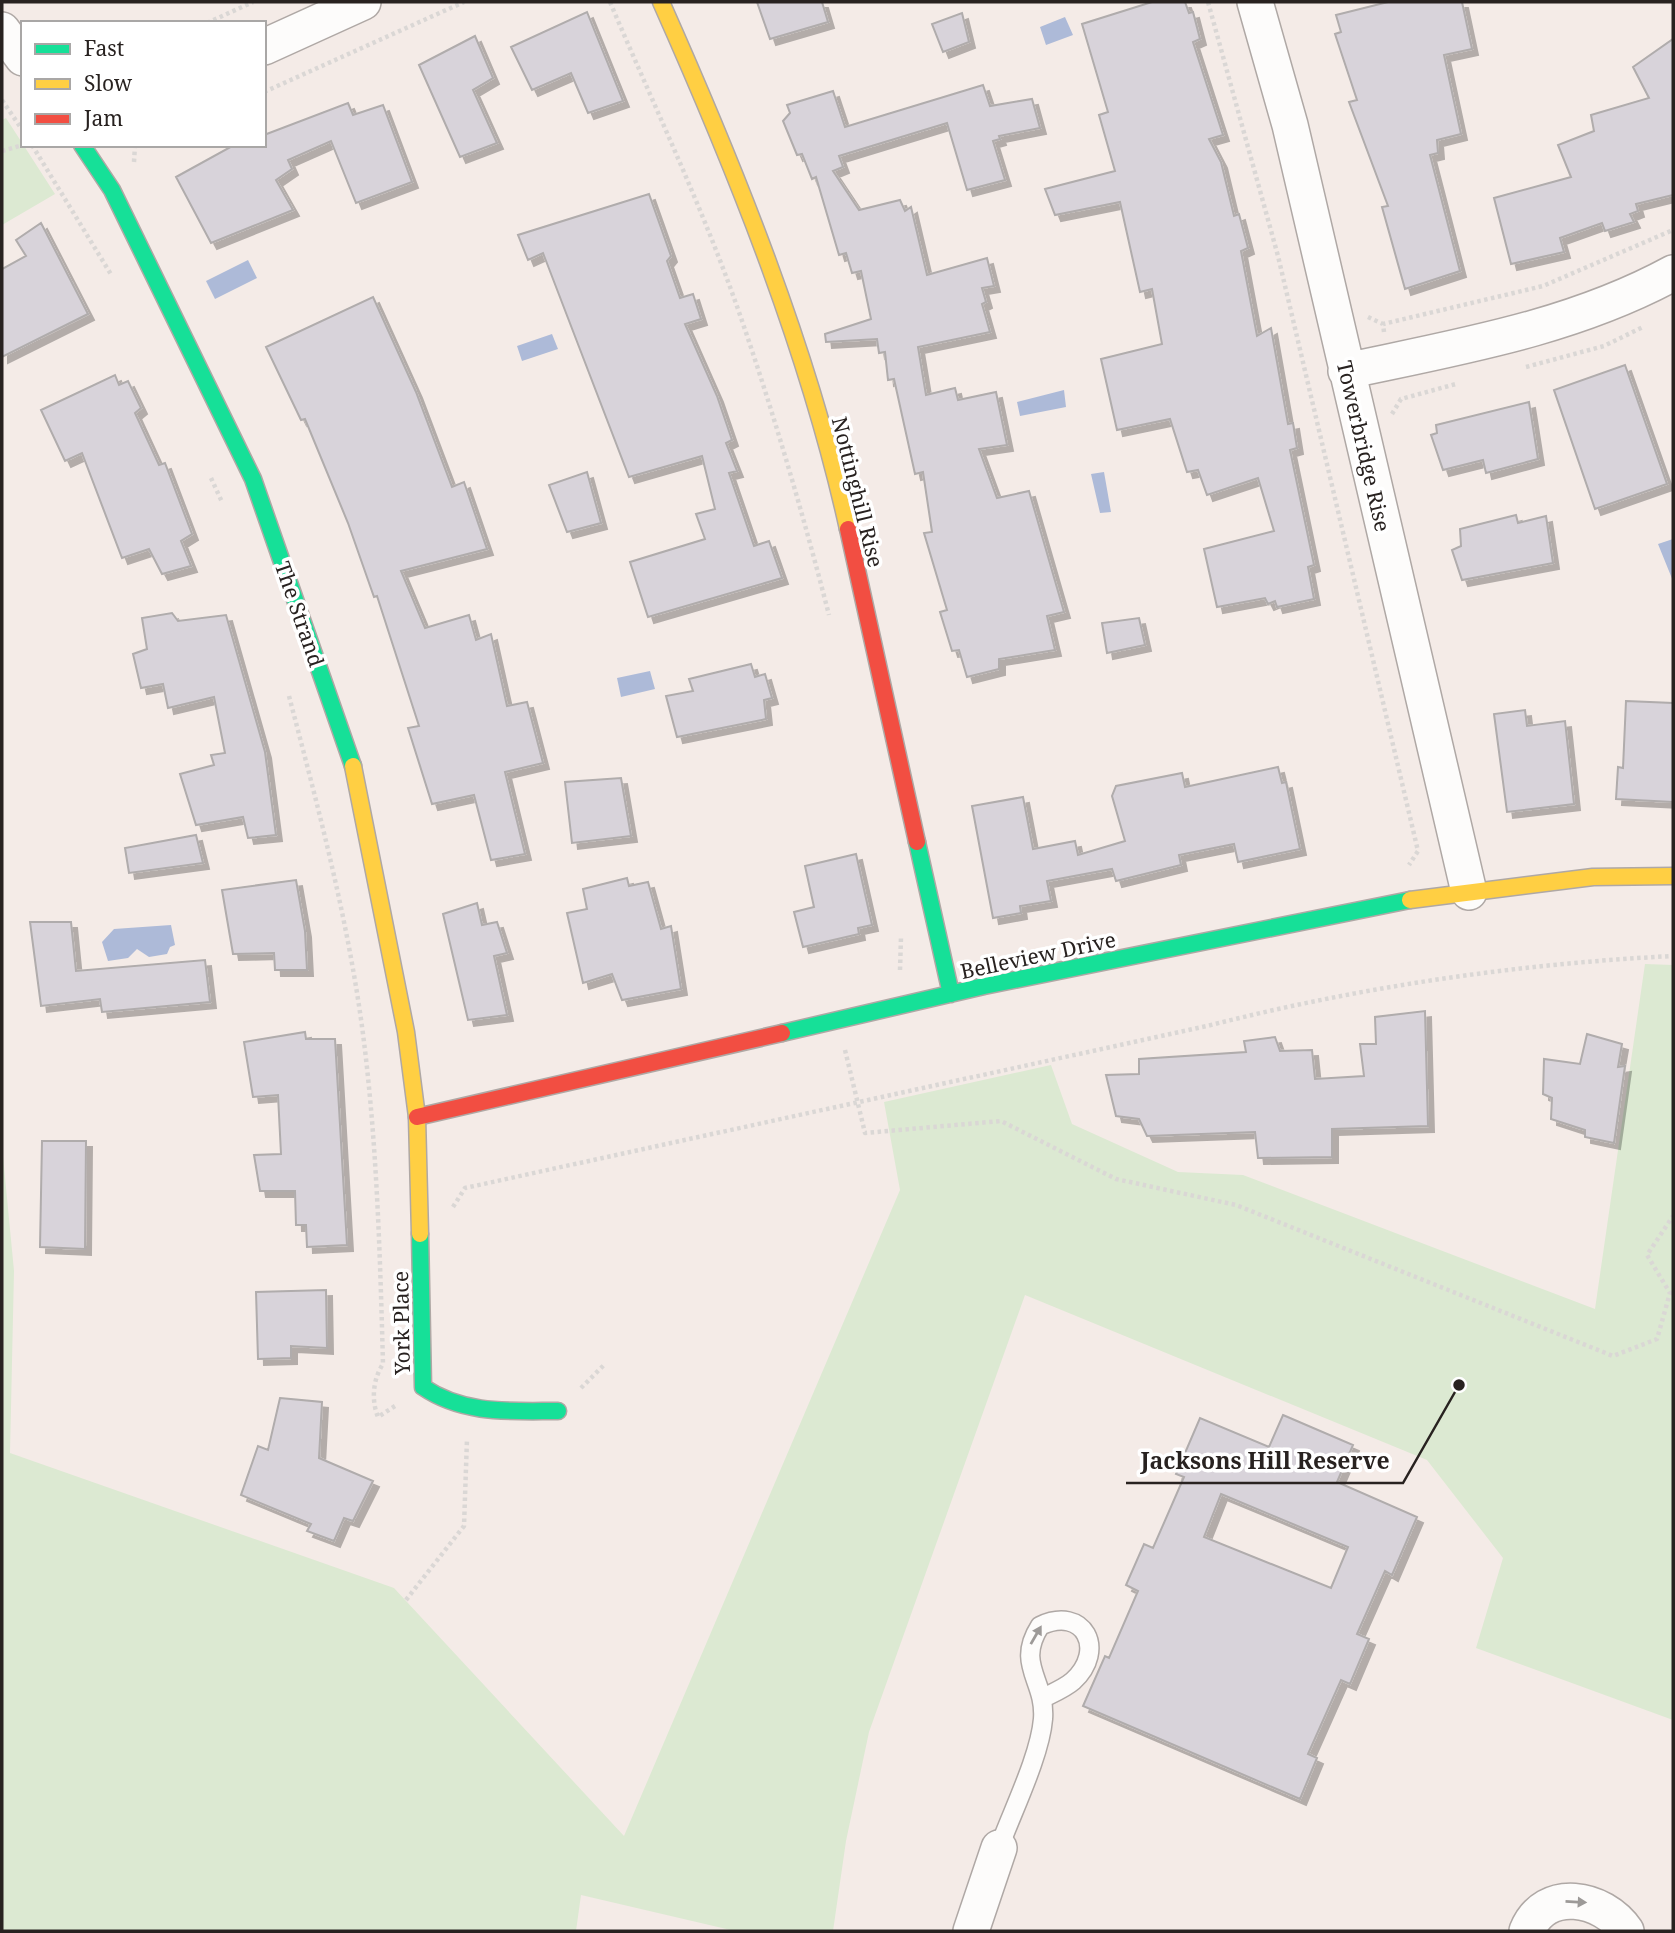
<svg xmlns="http://www.w3.org/2000/svg" width="1675" height="1933" font-family="'Noto Serif',serif">
<style>
.green{fill:#dce9d2}
.water{fill:#adbad8}
.building{fill:#d8d3da;stroke:#b0acac;stroke-width:2;fill-rule:evenodd;filter:url(#shadow)}
.lines{fill:none;stroke-linecap:round;stroke-linejoin:round}
.lane-casing{stroke:#afa8a5;stroke-width:21}
.street-casing{stroke:#afa8a5;stroke-width:38}
.fast-casing{stroke:#afa8a5;stroke-width:19}
.slow-casing{stroke:#afa8a5;stroke-width:19}
.jam-casing{stroke:#afa8a5;stroke-width:19}
.path{stroke:#dad7d5;stroke-width:4.5;stroke-dasharray:3.5 3.5;stroke-linecap:butt}
.lane{stroke:#fdfcfb;stroke-width:18}
.street{stroke:#fdfcfb;stroke-width:35}
.fast{stroke:#16e098;stroke-width:16}
.slow{stroke:#ffcf43;stroke-width:16}
.jam{stroke:#f24e42;stroke-width:16}
.oneway{fill:#9d9a98}
.labels{text-anchor:middle;dominant-baseline:central;stroke-width:7;stroke-linejoin:round;paint-order:stroke}
.street-label{font-size:21px;fill:#282220;stroke:#fff}
.leader{fill:none;stroke:#282220;stroke-width:2.5}
.callout-dot{fill:#282220;stroke:#fff;stroke-width:2.5}
.callout-label{font-size:23px;text-anchor:middle;font-weight:bold;fill:#282220;stroke:#fff;stroke-width:7;stroke-linejoin:round;paint-order:stroke}
</style>
<defs>
<filter id="shadow"><feDropShadow dx="6" dy="6" stdDeviation="0" flood-color="#0004"/></filter>
</defs>
<rect width="100%" height="100%" fill="#f4ebe7"/>
<!-- green -->
<path class="green" d="M6 118 55 194 2 225V120Z
M1645 964 1673 965V1720L1476 1648 1503 1558 1427 1460 1025 1295 869 1732 846 1841 833 1931H735L581 1895 576 1931H2V1146L14 1271 10 1453 394 1588 624 1836 900 1190 884 1102 1051 1065 1072 1124 1178 1172 1243 1175 1595 1309Z"/>
<!-- water -->
<path class="water" d="M1065 17 1073 35 1046 45 1040 27Z
M248 260 257 278 215 299 206 281Z
M552 334 558 349 522 361 517 346Z
M1064 390 1066 407 1020 416 1017 402Z
M1104 472 1111 512 1100 513 1091 474Z
M1673 539V581L1658 544Z
M650 671 655 689 621 697 617 678Z
M171 925 175 945 170 947 167 954 149 957 137 949 128 958 108 961 102 942 114 929Z"/>
<!-- building -->
<path class="building" d="M757 2H822L828 22 770 39Z
M1152 2H1185L1189 13 1193 12 1200 39 1193 42 1223 135 1209 139 1221 162 1234 216 1239 214 1248 248 1241 251 1257 336 1271 328 1288 424 1293 423 1297 448 1290 450 1314 565 1308 567 1314 599 1277 607 1275 601 1268 604 1265 598 1217 607 1204 549 1274 531 1258 478 1207 495 1198 470 1187 472 1170 419 1117 430 1101 359 1162 344 1152 289 1140 292 1120 202 1055 215 1045 189 1115 171 1099 115 1108 112 1082 24Z
M1388 2H1462L1472 49 1444 55 1461 134 1437 140 1438 153 1430 155 1460 271 1405 289 1382 207 1388 206 1349 102 1357 100 1335 34 1341 32 1336 15Z
M587 12 623 101 588 113 571 73 532 90 511 47Z
M962 13 969 42 943 52 932 24Z
M475 36 493 78 473 90 497 143 460 157 419 65Z
M1673 39V195L1636 204 1638 211 1630 214 1634 222 1605 231 1602 223 1560 238 1564 252 1511 264 1494 198 1571 177 1558 145 1594 131 1591 115 1649 98 1633 67Z
M983 85 990 106 1032 99 1040 128 999 136 1000 139 993 141 1005 180 967 190 947 123 839 156 843 167 833 171 859 210 900 200 905 211 911 207 927 275 987 258 994 286 982 288 986 302 982 304 990 332 918 347 926 395 955 388 958 400 996 392 1007 445 979 449 997 498 1029 491 1064 612 1047 616 1055 650 999 659V669L967 677 959 650 952 651 940 612 947 610 924 533 932 532 923 472 915 474 894 379 888 380 885 352 879 353 877 339 826 342 825 334 871 319 861 271 852 273 846 253 839 255 816 177 812 179 802 154 797 155 783 121 790 113 787 105 833 91 845 127Z
M348 103 353 115 383 105 412 182 356 203 331 141 288 160 292 169 276 180 293 210 211 243 176 177 234 145H264V135Z
M649 194 671 256 667 261 680 298 693 294 701 319 685 324 717 396 732 440 726 443 737 471 729 473 754 546 769 541 782 578 648 617 630 562 705 539 696 514 715 509 702 456 629 477 543 253 528 260 518 235Z
M41 223 88 314 2 357V269L26 256 16 240Z
M373 297 416 392 452 487 464 482 487 549 401 571 425 628 469 615 476 640 491 634 507 706 527 702 543 763 505 772 525 854 491 860 474 795 432 804 408 728 419 726 377 596 374 597 348 523 305 419 301 420 266 347Z
M1625 365 1667 484 1595 509 1554 390Z
M115 375 119 385 128 381 141 408 135 413 159 465 165 463 192 534 181 541 191 566 162 574 149 549 122 558 82 453 65 461 41 410Z
M1529 402 1538 459 1486 473 1483 460 1443 470 1431 435 1437 433 1436 425Z
M587 472 601 523 567 532 549 485Z
M1516 515 1518 523 1546 516 1553 563 1462 580 1452 550 1461 546 1460 529Z
M172 613 178 621 226 615 265 752 276 835 248 838 243 817 196 825 180 774 214 765 211 755 225 753 214 697 168 708 163 684 141 688 133 654 147 649 142 618Z
M1139 618 1145 645 1107 653 1102 623Z
M751 664 755 677 765 674 772 698 764 700 766 719 677 737 666 696 693 691 689 679Z
M1626 701 1673 703V802L1616 799 1618 767 1623 768Z
M1525 710 1527 726 1565 721 1574 804 1507 812 1494 714Z
M1278 767 1282 783 1286 782 1300 849 1238 862 1234 844 1179 855 1181 865 1116 881 1112 869 1047 881 1051 901 1020 906 1021 913 993 918 972 806 1023 797 1033 849 1075 841 1078 855 1125 841 1112 796 1116 786 1182 773 1185 787Z
M621 778 631 836 572 843 565 782Z
M196 835 203 863 129 873 125 848Z
M856 854 872 925 858 928 859 934 803 947 794 912 814 907 805 866Z
M627 878 629 886 648 882 661 929 671 926 681 989 622 1000 612 974 583 983 567 913 587 909 583 889Z
M296 880 305 931 307 970H275L274 953 233 954 222 890Z
M477 903 482 925 497 922 507 953 494 956 507 1015 468 1020 443 914Z
M30 922H71L76 971 205 960 210 1002 102 1012 100 999 41 1006Z
M1425 1011 1428 1126 1332 1129V1157L1258 1158 1255 1132 1147 1136 1139 1119 1116 1116 1106 1075 1139 1074V1059L1246 1052 1244 1041 1275 1037 1280 1051 1312 1050 1315 1079 1364 1076 1360 1044H1376L1375 1017Z
M305 1032 306 1039H335L347 1245 307 1247 306 1225H296L295 1191H260L254 1155 281 1154 278 1095 253 1097 244 1042Z
M1587 1034 1622 1044 1618 1067 1625 1066 1614 1143 1585 1137V1130L1551 1119 1552 1098 1543 1094 1544 1059 1580 1064Z
M42 1141H86L85 1249 40 1247Z
M326 1290 327 1348 291 1346V1358L258 1359 256 1292Z
M280 1398 322 1402 319 1458 373 1481 353 1521 344 1518 334 1541 307 1531 311 1524 241 1495 258 1446 268 1450Z
M1283 1415 1353 1445 1337 1482 1417 1517 1392 1575 1385 1571 1357 1634 1369 1639 1350 1684 1341 1680 1308 1754 1317 1758 1300 1799 1083 1706 1105 1656 1109 1658 1138 1591 1126 1585 1144 1544 1153 1548 1184 1477 1176 1474 1200 1418 1269 1447ZM1221 1494 1348 1547 1331 1588 1204 1537Z"/>
<g class="lines">
<defs>
<path id="lane" d="M999 1848C1012 1812 1040 1756 1043 1719 1046 1680 1015 1665 1040 1626 1084 1605 1107 1650 1073 1681 1065 1688 1053 1693 1043 1698"/>
<path id="street" d="M1255 2 1290 125 1469 892
M2 30 23 58
M264 47 363 2
M1346 371C1458 347 1572 328 1673 273
M971 1931 999 1848
M1527 1931C1545 1886 1603 1897 1626 1931"/>
<path id="fast" d="M82 145 112 190 253 479 353 766
M917 842 951 994
M782 1033 984 986 1410 900
M420 1234 423 1387C464 1415 511 1411 558 1411"/>
<path id="slow" d="M661 2C735 168 809 351 848 529
M353 766 406 1032 417 1117 420 1234
M1410 900 1593 877 1673 876"/>
<path id="jam" d="M848 529 917 842
M417 1117 782 1033"/>
</defs>
<!-- lane casing -->
<use href="#lane" class="lane-casing"/>
<!-- street casing -->
<use href="#street" class="street-casing"/>
<!-- fast casing -->
<use href="#fast" class="fast-casing"/>
<!-- slow casing -->
<use href="#slow" class="slow-casing"/>
<!-- jam casing -->
<use href="#jam" class="jam-casing"/>
<!-- path -->
<path class="path" d="M610 2C654 106 703 208 740 315 774 414 803 514 829 615
M1208 2 1278 256 1418 851 1409 865
M207 23 253 2
M264 92 464 2
M2 100 23 131
M32 145 112 276
M2 151 23 145
M134 162 135 145
M1368 317 1383 324
M1384 332 1383 324 1543 286 1673 230
M1526 367 1604 346 1643 327
M1392 414 1401 399 1456 384
M211 478 222 502
M289 696C318 807 348 919 363 1034 377 1143 380 1254 383 1364 373 1379 371 1400 378 1417L395 1406
M900 970 901 937
M845 1050 865 1133 1001 1121 1116 1179 1236 1205 1613 1356 1657 1339 1670 1293 1647 1255 1673 1216
M453 1207 465 1188 1207 1026C1360 987 1515 964 1673 956
M581 1388 605 1364
M406 1600 464 1526 467 1439"/>
<!-- lane -->
<use href="#lane" class="lane"/>
<!-- street -->
<use href="#street" class="street"/>
<!-- fast -->
<use href="#fast" class="fast"/>
<!-- slow -->
<use href="#slow" class="slow"/>
<!-- jam -->
<use href="#jam" class="jam"/>
</g>
<!-- one-way arrows -->
<defs><path id="oneway-solid" d="M-6-.8H1V-3.2L6.5 0L1 3.2V.8H-6Z" transform="scale(1.75)"/></defs>
<g class="oneway">
<use href="#oneway-solid" transform="translate(1036 1635) rotate(-60)"/>
<use href="#oneway-solid" transform="translate(1576 1902) rotate(3)"/>
</g>
<g class="labels">
<!-- street labels -->
<g class="street-label">
<text transform="translate(1364 446) rotate(77)">Towerbridge Rise</text>
<text transform="translate(858 492) rotate(76)">Nottinghill Rise</text>
<text transform="translate(300 614) rotate(71)">The Strand</text>
<text transform="translate(1038 955) rotate(-12)">Belleview Drive</text>
<text transform="translate(401 1323) rotate(-91)">York Place</text>
</g>
</g>
<!-- callouts -->
<path class="leader" d="M1459 1385L1403 1483H1126"/>
<circle class="callout-dot" cx="1459" cy="1385" r="7"/>
<g class="callout-label">
<text x="1265" y="1469">Jacksons Hill Reserve</text>
</g>
<!-- border -->
<rect width="1675" height="1933" fill="none" stroke="#282220" stroke-width="7"/>
<!-- legend -->
<rect x="21" y="21" width="245" height="126" fill="#ffffff" stroke="#a9a7a6" stroke-width="2"/>
<rect x="35" y="44" width="35" height="10" fill="#16e098" stroke="#a9a7a6" stroke-width="2"/>
<text x="84" y="56" font-size="21" fill="#282220">Fast</text>
<rect x="35" y="79" width="35" height="10" fill="#ffcf43" stroke="#a9a7a6" stroke-width="2"/>
<text x="84" y="91" font-size="21" fill="#282220">Slow</text>
<rect x="35" y="114" width="35" height="10" fill="#f24e42" stroke="#a9a7a6" stroke-width="2"/>
<text x="84" y="126" font-size="21" fill="#282220">Jam</text>
</svg>
